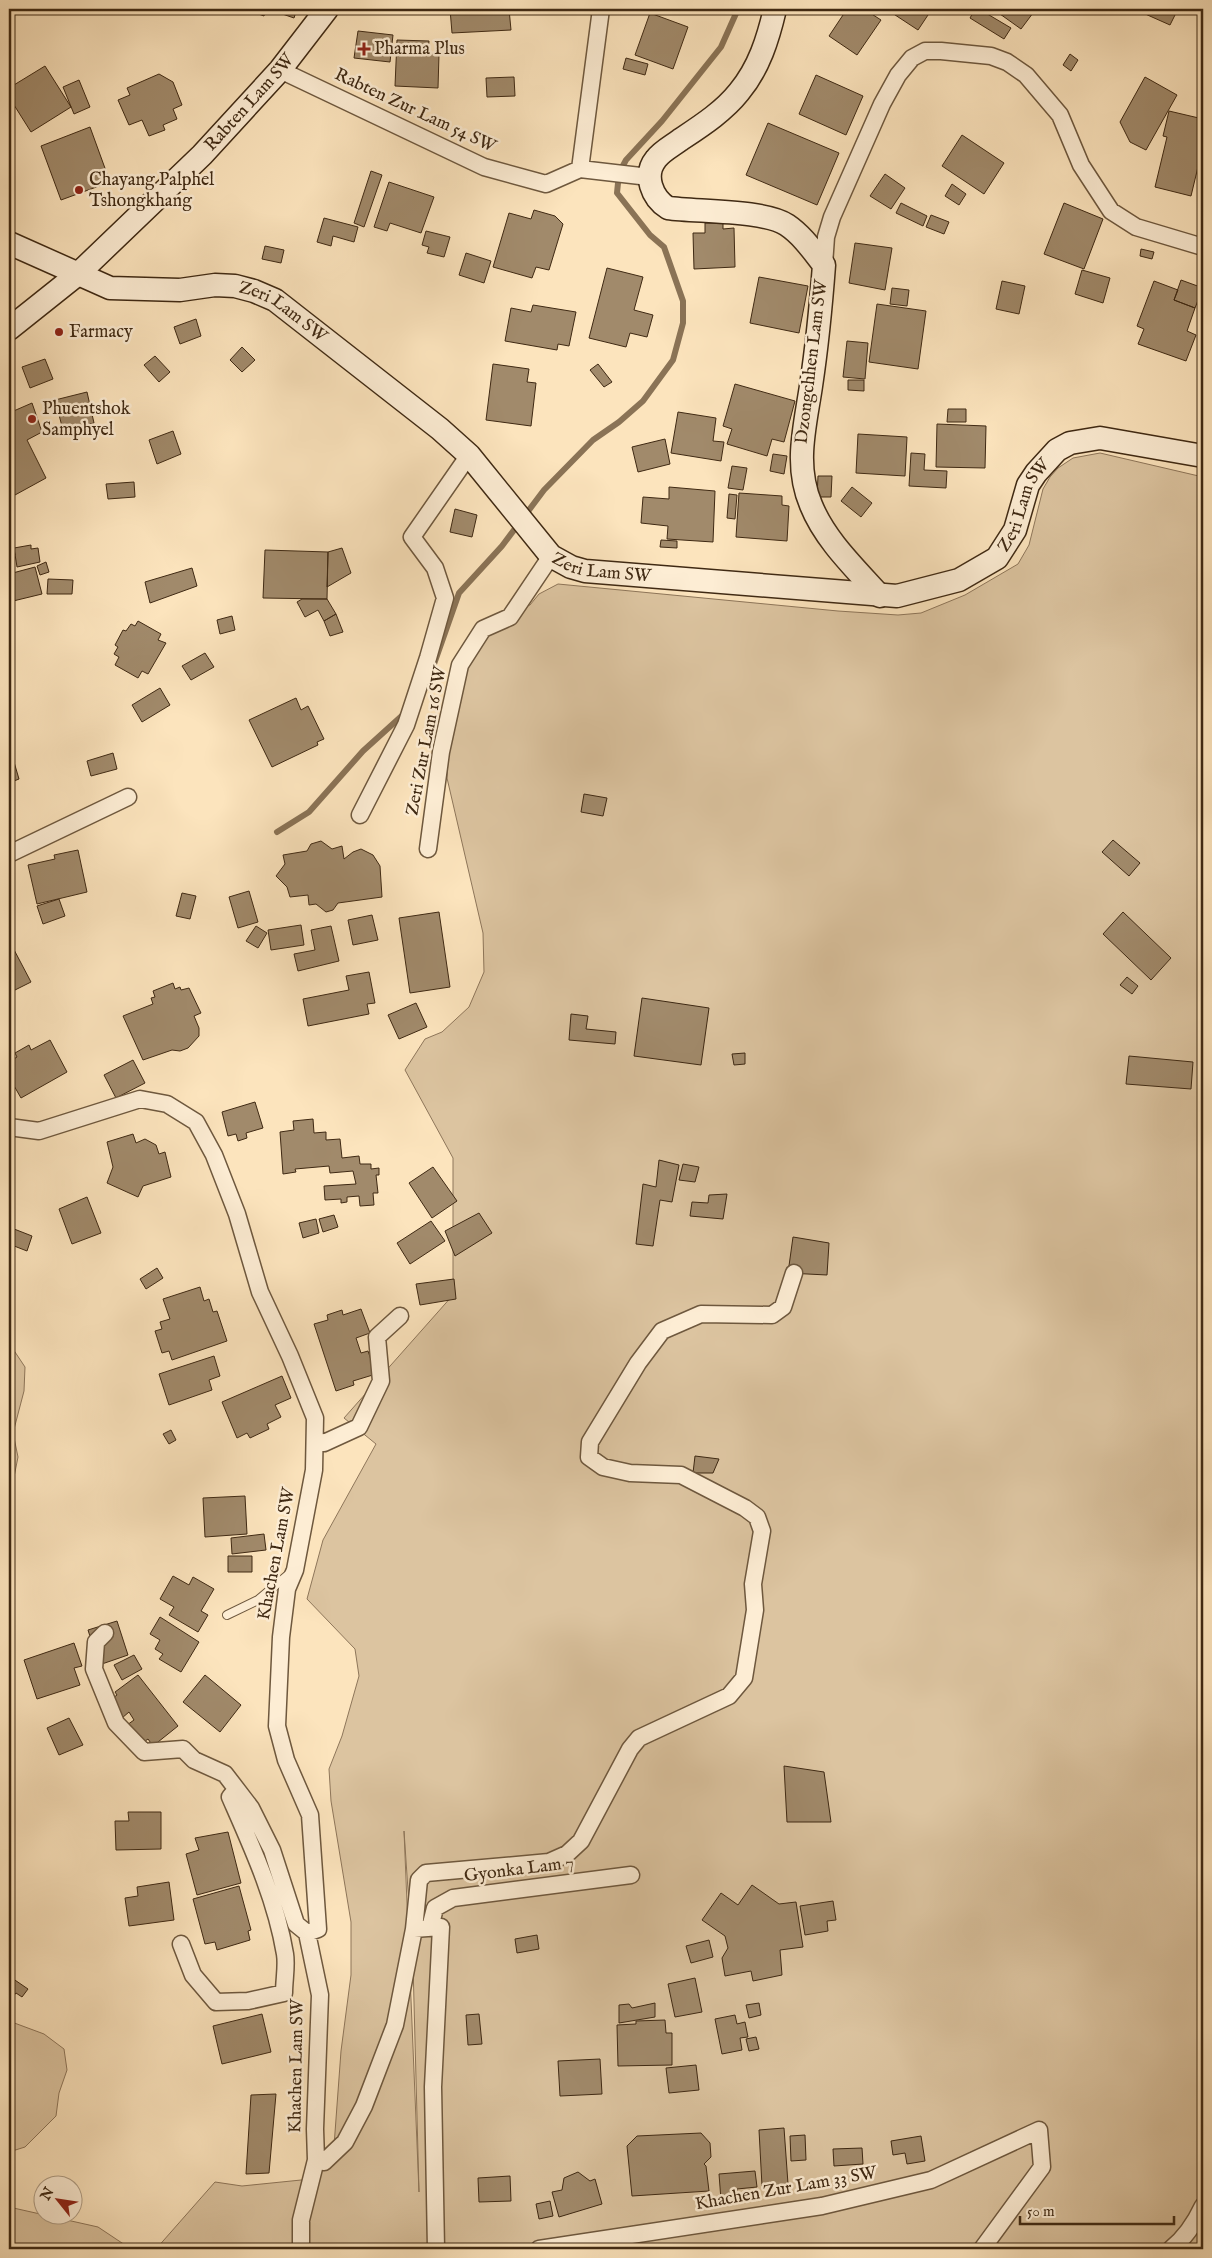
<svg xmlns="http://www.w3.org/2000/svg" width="1212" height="2258" font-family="'IM FELL English',serif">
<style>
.green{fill:#dcc4a0;stroke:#8e765a;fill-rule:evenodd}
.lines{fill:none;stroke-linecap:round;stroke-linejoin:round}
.stream{stroke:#8a7356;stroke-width:6}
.building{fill:#a18a6b;stroke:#3f2913}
.lane-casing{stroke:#6e583e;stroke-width:10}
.street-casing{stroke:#6e583e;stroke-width:19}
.secondary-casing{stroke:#3f2913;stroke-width:25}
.lane{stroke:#fdedd4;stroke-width:8}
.street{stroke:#fdedd4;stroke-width:16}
.secondary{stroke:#fdedd4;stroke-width:22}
.poi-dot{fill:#8f2418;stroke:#fdedd4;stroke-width:2}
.labels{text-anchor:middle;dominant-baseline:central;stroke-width:5;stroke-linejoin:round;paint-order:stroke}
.poi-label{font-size:18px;fill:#3f2913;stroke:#fdedd4;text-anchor:start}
.street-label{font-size:18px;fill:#3f2913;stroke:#fdedd4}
</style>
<rect width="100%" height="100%" fill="#fce4bd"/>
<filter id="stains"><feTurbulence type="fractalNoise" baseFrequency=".004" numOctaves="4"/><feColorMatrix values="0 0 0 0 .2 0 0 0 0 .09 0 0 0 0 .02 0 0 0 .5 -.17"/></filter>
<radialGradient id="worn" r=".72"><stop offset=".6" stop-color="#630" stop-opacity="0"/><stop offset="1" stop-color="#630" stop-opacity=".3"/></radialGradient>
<!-- green -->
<path class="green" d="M1100 453 1203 477V2249H156L215 2182 242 2186 311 2179 334 2146 341 2051 351 1975V1922L331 1801 329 1769 342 1736 359 1676 355 1649 307 1599 323 1540 376 1444 344 1418 453 1295V1158L405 1070 425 1039 442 1032 469 1007 484 972 483 933 447 778 449 739 461 682 477 645 504 615 530 605 539 594 558 584 838 611 898 615 921 613 965 595 1018 564 1029 545 1043 489 1050 477 1058 468 1073 458ZM404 1831 413 1964 419 2192Z
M9 1343 25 1367 24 1391 13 1433 18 1457 14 1477 9 1480Z
M9 2021 44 2034 64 2049 67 2070 59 2093 56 2116 25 2147 9 2152Z
M9 2207 98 2227 131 2249H9Z"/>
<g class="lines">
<!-- stream -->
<path class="stream" d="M434 664 459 593 502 546 544 490 593 440 619 422 643 401 673 360 683 323V301L664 247 650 235 617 193 619 173 626 160 662 121 721 47 738 9
M277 832 309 812 363 751 405 713"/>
</g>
<!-- building -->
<path class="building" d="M245 9H266L264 16Z
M268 9H297L294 18Z
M400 9H428V14H400Z
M450 9H509L511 30 452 33Z
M847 9H864L881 20 857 55 829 36Z
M886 9H932L918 30Z
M975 9H979L1011 28 1004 39 970 18Z
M993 9H1036L1021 29Z
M1134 9H1178L1170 25Z
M650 13 688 27 673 69 635 55Z
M358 31 393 35 390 62 354 58Z
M397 40 429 41 428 54H439L438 88 395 86Z
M1070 54 1078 60 1071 71 1063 65Z
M626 58 648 64 645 75 623 69Z
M45 66 71 107 31 132 9 97V88Z
M159 74 173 82 182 105 173 109 177 119 163 125 165 130 149 136 142 120 129 125 118 100 130 95 127 88Z
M816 75 863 96 846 135 799 114Z
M514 77 515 96 487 97 486 78Z
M1145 77 1177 95 1146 150 1130 142 1120 122Z
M79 80 90 107 74 114 63 87Z
M1169 111 1203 119V146L1191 196 1155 187 1167 137 1163 136Z
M768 123 839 153 817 205 746 175Z
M90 127 110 182 61 200 41 146Z
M962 135 1004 163 984 194 942 166Z
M371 171 382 175 364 227 354 223Z
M885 174 905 188 891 209 870 196Z
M389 182 434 197 421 233 390 223 387 231 374 227Z
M952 184 966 194 959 205 945 196Z
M901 203 927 216 923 226 896 213Z
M1064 203 1103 219 1084 269 1044 254Z
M534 210 555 216 563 224 549 270 536 267 532 278 493 267 509 213 531 219Z
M931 215 949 222 944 234 926 227Z
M324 218 358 227 354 242 333 236 331 246 317 242Z
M705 223H723V229L734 228 735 267 694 269 693 233H705Z
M426 231 450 237 444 257 427 253 429 247 422 245Z
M855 243 892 248 885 290 849 283Z
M265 246 284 250 281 263 262 259Z
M1141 249 1154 252 1152 259 1140 256Z
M466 253 491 261 484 283 459 275Z
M607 268 643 277 634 310 653 315 647 337 630 333 626 347 589 338Z
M1082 270 1110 278 1103 303 1075 294Z
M759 277 808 286 799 333 750 323Z
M1181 280 1203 288 1195 308 1174 300Z
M1002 281 1025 286 1019 314 996 309Z
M1154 281 1178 290 1174 300 1195 308 1187 331 1196 335 1186 361 1138 344 1144 329 1137 326Z
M892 288 909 290 907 306 890 304Z
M877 304 926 311 918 369 869 362Z
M533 305 576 312 569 346 558 344 557 350 505 341 511 308 531 312Z
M196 319 201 336 180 344 174 327Z
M847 341 868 343 865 379 843 377Z
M242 347 255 360 242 372 230 360Z
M155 356 170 372 159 382 144 365Z
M45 359 53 379 30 388 22 367Z
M493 364 529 369 527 382 536 383 531 426 486 420Z
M598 364 612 382 604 387 590 370Z
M848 380H864V391L848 390Z
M735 384 795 401 784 442 772 439 767 456 727 444 732 429 723 426Z
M87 392 94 423 63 430 55 400Z
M32 403 42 432 27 440 46 478 15 495 9 482V413Z
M948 409H966V422H947Z
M678 412 716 418 713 441 724 442 721 461 671 453Z
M937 424 986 426 985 468 936 467Z
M173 431 181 454 157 464 149 440Z
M858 434 907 437 905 476 856 473Z
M665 439 670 464 638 472 632 447Z
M911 453 925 454 924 470 947 471 946 488 909 486Z
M773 454 787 456 784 474 770 471Z
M732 466 747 468 743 490 728 488Z
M818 476H832L831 497H817Z
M134 482 135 497 108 499 106 484Z
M669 487 715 491 713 542 667 539 668 526 641 523 643 497 669 499Z
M852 487 872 503 861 517 841 501Z
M739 493 782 496V505L789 506 787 541 736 537Z
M729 494 737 495 735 519 727 518Z
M455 509 477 515 472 537 450 532Z
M9 529 15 555 9 557Z
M661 540 677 541V548L660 547Z
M31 545V549L38 548 40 562 17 567 14 548Z
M342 548 351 573 327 587 328 552Z
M265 550 328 552 327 599 263 598Z
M46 562 49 572 40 575 37 566Z
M35 567 42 594 9 602V574Z
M192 568 197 586 150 603 145 582Z
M48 579 73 580 72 594H47Z
M302 599H327L336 614 324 621 318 610 305 617 297 602Z
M336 614 343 632 330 636 324 621Z
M232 616 235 630 220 634 217 620Z
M138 621 161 634 158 640 166 643 148 674 142 671 138 678 115 665 119 657 114 654 118 647 115 645 123 630 126 631 131 624 135 626Z
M205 653 214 667 191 680 182 666Z
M160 688 170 705 142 722 132 705Z
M296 698 301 710 308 706 324 739 317 742 318 745 272 767 249 720Z
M113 753 117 769 91 776 87 761Z
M14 762 19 779 9 783V764Z
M584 794 607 798 603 816 581 812Z
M1113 840 1140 863 1129 876 1102 852Z
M321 841 332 849 342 846 344 859 353 852 361 849 373 855 380 866 382 897 338 903 333 910 326 912 316 904 309 905 308 895 290 897 287 887 276 876 285 864 283 855 307 851 311 844Z
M78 850 87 892 37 904 28 865 55 859 54 855Z
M249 891 258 922 238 928 229 897Z
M182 893 196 896 190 919 176 916Z
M59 899 65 916 43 924 37 906Z
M439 912 450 987 410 993 399 918Z
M1123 912 1171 958 1151 980 1103 934Z
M372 915 378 940 353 945 348 920Z
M301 925 304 945 271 950 268 930Z
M256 926 267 933 258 948 246 941Z
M331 926 339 961 298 971 294 954 315 950 311 930Z
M11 944 31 982 9 993V945Z
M369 972 375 1003 367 1004 369 1014 308 1026 303 999 349 990 346 976Z
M1127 977 1138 986 1132 994 1120 985Z
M173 983 175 989 180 987 181 990 189 988 201 1013 194 1016 199 1028V1036L188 1048 180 1051 172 1050 143 1060 123 1016 153 1004 151 998 155 997 153 991Z
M642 998 709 1008 701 1065 634 1056Z
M416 1003 427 1027 399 1039 388 1015Z
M571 1014 588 1016 586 1029 616 1032 615 1044 569 1040Z
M50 1040 67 1072 21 1098 9 1077V1062L17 1057 15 1053 29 1045 31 1050Z
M745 1053V1064L734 1065 732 1054Z
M1129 1056 1193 1062 1191 1089 1126 1084Z
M133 1060 145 1083 116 1098 104 1075Z
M255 1102 263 1128 246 1133 247 1138 238 1141 236 1134 228 1136 222 1112Z
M313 1119 314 1133 326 1132V1140L340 1139 342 1158 359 1156 360 1164H371V1169L379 1168V1175H376L378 1193H373L374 1205 360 1206 359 1196 347 1197V1202L341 1203V1199L325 1200 324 1186 356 1184 353 1171 330 1173 329 1166 295 1169 296 1172 283 1174 280 1132 294 1130 293 1121Z
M133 1134 136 1143 145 1139 156 1145 159 1154 165 1152 171 1177 143 1186 138 1197 107 1183 113 1167 107 1142Z
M659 1160 679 1165 672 1202 660 1200 653 1246 636 1244 643 1184 656 1187Z
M683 1164 699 1167 695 1182 679 1180Z
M433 1167 457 1201 432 1218 409 1183Z
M727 1194 723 1219 690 1216 692 1202 708 1203 709 1195Z
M87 1197 101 1233 72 1244 59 1209Z
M479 1213 492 1233 455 1256 445 1231Z
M334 1215 338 1227 323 1232 319 1219Z
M316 1219 319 1233 303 1238 299 1223Z
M431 1221 445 1241 410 1264 397 1243Z
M9 1227 32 1236 27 1251 9 1244Z
M793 1237 829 1243 827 1275 788 1273Z
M157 1268 163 1278 146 1289 140 1279Z
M454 1279 456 1299 420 1305 416 1284Z
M200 1287 204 1301 209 1299 213 1312 217 1311 227 1341 172 1360 169 1351 162 1353 155 1331 162 1329 160 1322 170 1319 163 1299Z
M361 1309 370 1333 356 1338 361 1353 368 1351 376 1374 353 1381 354 1385 336 1391 314 1324 328 1320 327 1315 342 1310 343 1315Z
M214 1356 220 1376 209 1380 212 1390 169 1405 159 1374Z
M282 1376 291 1398 275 1405 281 1417 267 1424 269 1429 250 1438 247 1433 237 1438 222 1402Z
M171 1430 176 1440 169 1444 163 1434Z
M695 1456 719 1459 713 1473H693Z
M245 1496 247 1534 205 1537 203 1498Z
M264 1534 266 1550 232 1554 231 1538Z
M228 1556H252V1572H228Z
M173 1576 189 1585 193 1577 214 1589 201 1611 208 1615 198 1632 169 1615 174 1607 160 1599Z
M160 1617 199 1642 181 1672 159 1659 163 1654 155 1649 160 1640 150 1634Z
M117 1621 128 1655 99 1665 88 1630Z
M74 1643 82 1666 74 1668 80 1685 37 1699 24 1660Z
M134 1655 142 1669 122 1680 114 1665Z
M138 1675 178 1726 153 1746 148 1739 141 1744 127 1725 134 1720 129 1712 122 1718 109 1701 117 1695 115 1692Z
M205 1675 241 1705 220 1732 183 1702Z
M69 1718 83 1745 59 1755 47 1728Z
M784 1766 824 1772 831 1822H787Z
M128 1812H161V1849L116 1850 115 1821H129Z
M228 1832 241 1883 197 1895 186 1854 199 1850 195 1838Z
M169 1882 174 1920 129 1926 125 1898 138 1896 137 1887Z
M752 1885 779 1904 796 1902 803 1947 780 1950 782 1975 753 1981 751 1971 725 1976 722 1958 728 1948 725 1936 702 1920 721 1893 738 1905Z
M239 1886 251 1930 248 1931 250 1940 217 1950 215 1942 205 1944 193 1899Z
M833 1901 836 1920 827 1921 828 1931 805 1935 800 1906Z
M537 1935 539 1949 517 1953 515 1939Z
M709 1940 713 1957 691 1963 686 1946Z
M9 1976 28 1989 22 1997 16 1993 11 1999 9 1998Z
M695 1978 702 2012 675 2017 668 1984Z
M655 2003V2017L619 2023V2005L629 2004 632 2008Z
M759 2003 761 2015 749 2018 746 2005Z
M262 2014 271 2052 222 2064 213 2026Z
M479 2014 482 2044 468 2045 466 2015Z
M735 2015 737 2024 745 2022 748 2037 740 2038 742 2050 722 2054 715 2019Z
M665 2020 666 2033H672V2065L618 2066 617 2025 636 2024V2021Z
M756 2037 759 2049 749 2051 746 2039Z
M600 2059 602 2094 560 2096 558 2061Z
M696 2065 699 2090 669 2093 666 2068Z
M276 2094 269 2173 246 2174 251 2095Z
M784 2128 788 2184 762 2186 759 2130Z
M701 2133 710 2143 711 2157 704 2164 706 2166 709 2191 632 2196 627 2146 637 2136Z
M805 2135 806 2160 791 2161 790 2136Z
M921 2136 925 2161 907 2164 905 2153 893 2155 891 2141Z
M862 2148 863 2164 834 2166 833 2149Z
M755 2171 757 2187 737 2189 738 2198 721 2200 719 2174Z
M578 2172 590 2181 595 2179 602 2204 559 2217 552 2192 562 2190 564 2178Z
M510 2176 511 2201 479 2202 478 2178Z
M550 2201 553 2216 539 2219 536 2204Z"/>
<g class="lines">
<defs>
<path id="lane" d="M227 1615 258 1600 289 1574"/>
<path id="street" d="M280 70 484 167 546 184 580 169 601 9
M580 169 649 177
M824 265 826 237 832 217 882 104 898 75 912 58 925 51H941L991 56 1007 62 1026 75 1060 115 1081 165 1111 211 1136 227 1203 247
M360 815 406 725 428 658 445 598 435 568 412 537 469 455
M428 849 441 752 460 665 483 629 510 617 551 556
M9 854 128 797
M9 1127 39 1131 140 1099 167 1104 196 1122 214 1155 237 1214 260 1292 290 1356 315 1418 314 1470 295 1570 287 1589 281 1637 277 1726 286 1760 310 1815 318 1929 307 1933 320 1995 315 2129 316 2160 324 2162 345 2142 364 2106 395 2025 414 1929 441 1927 433 2087 436 2249
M316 1441 324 1443 359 1427 381 1381 377 1337 400 1316
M105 1633 96 1642 94 1669 116 1723 144 1752 183 1749 194 1760 225 1774 251 1808 272 1850 296 1924 307 1933
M430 1928 435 1908 453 1898 631 1875
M414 1929 419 1880 426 1873 549 1862 567 1854 581 1841 630 1749 639 1738 729 1696 744 1678 755 1610 753 1584 762 1531 757 1517 745 1508 681 1475 630 1473 603 1467 589 1457 590 1442 638 1363 662 1331 701 1314 772 1315 783 1307 794 1273
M181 1944 193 1975 216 2002 248 2001 284 1993C284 1980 287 1966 285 1954 276 1899 252 1847 230 1797L236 1790
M301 2249V2220L316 2160
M539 2249 822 2206 931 2180 1039 2130 1042 2167 982 2249
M1171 2249C1186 2237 1195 2223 1203 2206"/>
<g id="secondary">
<path d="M775 9C768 39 759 68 739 92 723 112 701 126 680 140 672 146 662 151 656 159 643 175 652 198 668 208 697 212 765 210 787 225 802 235 813 251 824 265 821 305 817 346 811 386 805 427 794 465 811 505 825 540 855 568 880 596"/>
<path id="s1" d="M9 243 110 288 180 290 215 285 235 286 254 291 275 300 440 429 469 455 551 556 571 567 585 571 897 596 959 580 997 558 1015 530 1028 485 1036 473 1057 450 1070 443 1100 438 1203 456"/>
<path id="s2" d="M9 329 78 274 202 155 280 70 327 9"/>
</g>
</defs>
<!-- lane casing -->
<use href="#lane" class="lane-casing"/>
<!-- street casing -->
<use href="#street" class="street-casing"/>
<!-- secondary casing -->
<use href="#secondary" class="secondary-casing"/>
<!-- lane -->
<use href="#lane" class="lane"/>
<!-- street -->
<use href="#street" class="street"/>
<!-- secondary -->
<use href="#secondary" class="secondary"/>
</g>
<!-- markers -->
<g class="poi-dot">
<path d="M361.5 41.5h5v5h5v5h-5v5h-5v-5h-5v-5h5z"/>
<circle cx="79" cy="190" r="5"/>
<circle cx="59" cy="332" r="5"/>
<circle cx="32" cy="419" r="5"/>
</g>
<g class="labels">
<!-- poi labels -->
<g class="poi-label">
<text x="374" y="49">Pharma Plus</text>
<text x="89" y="180">Chayang Palphel<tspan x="89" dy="21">Tshongkhang</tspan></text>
<text x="69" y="332">Farmacy</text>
<text x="42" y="409">Phuentshok<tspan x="42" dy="21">Samphyel</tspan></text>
</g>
<!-- street labels -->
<g class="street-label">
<text stroke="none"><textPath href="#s2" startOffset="331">Rabten Lam SW</textPath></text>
<text transform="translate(415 111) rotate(25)">Rabten Zur Lam 54 SW</text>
<text stroke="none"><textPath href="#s1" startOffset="291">Zeri Lam SW</textPath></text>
<text transform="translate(812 362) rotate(-83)">Dzongchhen Lam SW</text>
<text stroke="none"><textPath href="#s1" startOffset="1175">Zeri Lam SW</textPath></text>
<text stroke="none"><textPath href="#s1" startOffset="710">Zeri Lam SW</textPath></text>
<text transform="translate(427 741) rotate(-79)">Zeri Zur Lam 16 SW</text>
<text transform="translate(277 1554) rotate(-79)">Khachen Lam SW</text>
<text transform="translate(519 1870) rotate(-7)">Gyonka Lam 7</text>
<text transform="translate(297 2066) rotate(-89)">Khachen Lam SW</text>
<text transform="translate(786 2189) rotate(-10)">Khachen Zur Lam 33 SW</text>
</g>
</g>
<!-- margin -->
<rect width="1212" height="2258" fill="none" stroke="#fce4bd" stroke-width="30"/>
<rect x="10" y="10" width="1192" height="2238" fill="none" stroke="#3f2913" stroke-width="2.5"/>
<rect x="15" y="15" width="1182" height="2228" fill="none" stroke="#3f2913"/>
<!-- north arrow -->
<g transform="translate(58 2200) rotate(300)"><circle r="24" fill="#fdedd4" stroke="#b19f87"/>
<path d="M0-4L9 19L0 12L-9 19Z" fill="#8f2418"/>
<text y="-8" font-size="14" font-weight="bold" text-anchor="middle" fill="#3f2913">N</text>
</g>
<!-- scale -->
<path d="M1020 2216v8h154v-8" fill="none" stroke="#3f2913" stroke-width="2.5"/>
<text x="1027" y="2216" font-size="15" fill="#3f2913" stroke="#fdedd4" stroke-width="4" paint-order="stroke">50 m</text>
<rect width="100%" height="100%" filter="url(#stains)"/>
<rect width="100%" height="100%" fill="url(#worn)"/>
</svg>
